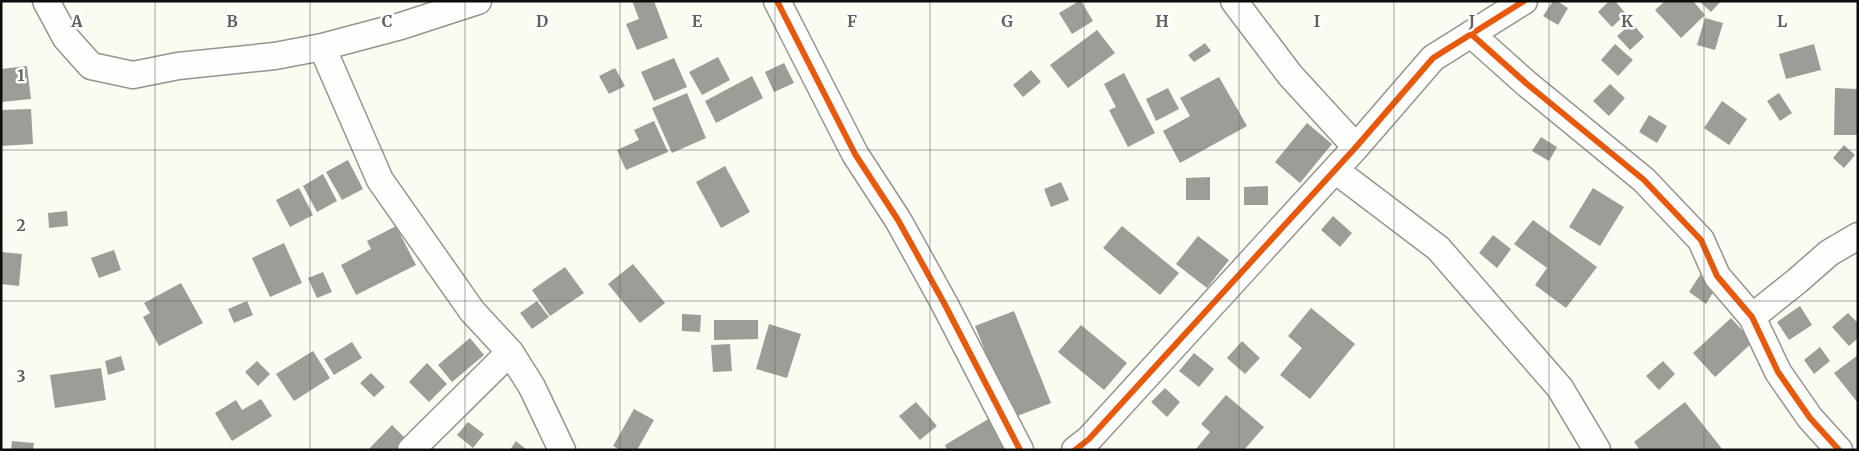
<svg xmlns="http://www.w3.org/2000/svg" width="1859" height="451" font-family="Merriweather,serif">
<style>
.building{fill:#9d9d97}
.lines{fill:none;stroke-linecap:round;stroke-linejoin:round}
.street-casing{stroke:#949490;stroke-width:29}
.street{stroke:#fefefd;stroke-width:26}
.cycleway-casing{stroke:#fff;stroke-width:9}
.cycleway{stroke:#e8590c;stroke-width:6}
.grid{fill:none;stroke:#60605d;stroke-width:1;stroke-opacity:0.55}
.grid-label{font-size:16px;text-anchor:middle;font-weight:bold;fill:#60605d;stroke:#fff;stroke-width:5;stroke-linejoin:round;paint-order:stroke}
</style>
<rect width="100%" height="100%" fill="#fafbf1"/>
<!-- building -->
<path class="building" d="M632 1H654L668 38 637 50 626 24 639 19Z
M1079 1H1081L1093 21 1072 34 1059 13Z
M1553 1H1557L1568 8 1558 25 1543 16Z
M1609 1H1615L1626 14 1612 27 1598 12Z
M1665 1H1693L1705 15 1681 38 1655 10Z
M1699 1H1721L1711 12Z
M1705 18 1723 23 1715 50 1697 45Z
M1632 23 1644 37 1630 50 1617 36Z
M1097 30 1115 53 1068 88 1050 65Z
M1205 43 1211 51 1194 62 1188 55Z
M1615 44 1633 60 1618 76 1601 60Z
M1814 44 1821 70 1786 79 1779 54Z
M718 57 730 80 702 95 689 72Z
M674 58 687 87 654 101 641 72Z
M784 63 794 83 774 92 765 72Z
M27 66 31 99 1 102V69Z
M615 68 625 86 609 94 599 76Z
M1031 70 1041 82 1023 97 1013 85Z
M1124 73 1155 133 1128 147 1109 110 1116 107 1104 84Z
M752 76 763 98 716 123 705 101Z
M1219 77 1247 126 1180 163 1163 131 1190 116 1180 98Z
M1610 84 1625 98 1609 116 1593 101Z
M1168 88 1179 109 1156 121 1146 99Z
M1835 88 1858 89V135H1834Z
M687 93 706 138 672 153 652 108Z
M1779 93 1792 113 1780 121 1767 101Z
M1722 101 1747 119 1729 145 1704 128Z
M31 109 33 144 1 146V110Z
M1649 115 1667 126 1657 143 1639 132Z
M654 121 668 152 626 170 617 150 639 140 634 130Z
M1307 123 1332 144 1300 183 1275 162Z
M1541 137 1557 147 1549 161 1532 151Z
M1844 145 1855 155 1844 168 1833 158Z
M348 160 363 189 342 200 326 172Z
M725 166 750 212 721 228 696 182Z
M323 174 337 201 317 212 303 186Z
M1210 177V200H1186V178Z
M1061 182 1069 200 1051 207 1044 189Z
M1268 186V205H1244V187Z
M299 188 313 215 290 227 276 200Z
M1593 188 1624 207 1600 246 1569 227Z
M67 211 68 226 49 228 48 213Z
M1333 216 1352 233 1340 247 1321 230Z
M1533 220 1597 267 1566 308 1535 285 1547 268 1514 244Z
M396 226 416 265 356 295 341 265 371 249 367 241Z
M1122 226 1179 273 1160 295 1103 248Z
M1493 235 1511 249 1497 268 1479 253Z
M1198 236 1229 260 1207 288 1176 264Z
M284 243 302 283 270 297 252 258Z
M114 250 121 270 99 278 91 258Z
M1 252 22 254 19 286 1 284Z
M633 264 665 303 640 323 608 284Z
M565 267 584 293 550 316 532 290Z
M323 272 332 292 317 298 308 278Z
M1700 275 1717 286 1706 304 1689 292Z
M181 283 203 323 159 346 143 317 150 313 144 303Z
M247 301 253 315 234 323 228 309Z
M537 301 549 317 532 329 520 313Z
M1800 306 1812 325 1789 340 1777 322Z
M1311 308 1355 344 1310 399 1280 375 1302 348 1288 336Z
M1014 311 1051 403 1012 418 975 326Z
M1848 313 1858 323V338L1849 346 1832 327Z
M682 314 701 315 700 332 682 331Z
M1731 318 1753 342 1715 377 1693 353Z
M714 320H758V339L714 340Z
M769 324 801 334 787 378 756 369Z
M1081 325 1127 363 1104 390 1058 352Z
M470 338 484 355 452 382 438 365Z
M1242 341 1260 358 1245 374 1227 358Z
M352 342 362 358 334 375 324 359Z
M730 344 732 371 713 372 711 345Z
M1820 347 1830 361 1814 374 1804 360Z
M313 351 330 378 294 401 276 374Z
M1194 353 1214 369 1199 387 1179 371Z
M1858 355V403L1834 373Z
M121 356 125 370 108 375 105 361Z
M257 361 270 374 258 386 245 372Z
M1663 361 1675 374 1659 390 1646 376Z
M427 363 447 384 429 402 409 382Z
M101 368 106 400 55 408 50 375Z
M371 373 385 387 374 397 360 383Z
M1165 388 1180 402 1167 417 1151 402Z
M1226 395 1264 427 1244 450H1195L1210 432 1201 424Z
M261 399 272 416 232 441 215 413 236 400 242 410Z
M916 402 937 426 920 440 899 416Z
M1685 402 1723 450H1640L1634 442Z
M634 409 654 420 637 450H620L613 446Z
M990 418 1009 450H947L945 445Z
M468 422 484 434 473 448 457 435Z
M392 425 406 439 395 450H368Z
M12 441 34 443 33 450H11Z
M516 441 527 450H510Z"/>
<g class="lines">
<defs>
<path id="street" d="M46 1 66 38 91 66 133 75 178 66 275 56 322 47 401 26 478 1
M777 1 855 154 898 220 944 303 1020 450
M1234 1 1290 75 1356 147
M1471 34 1527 84 1644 180 1701 240 1717 276 1752 317 1778 372 1810 418 1839 450
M322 47 380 180 472 311 510 352 532 387 562 450
M1335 170 1438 248 1560 388 1597 450
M1752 317 1797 281 1829 253 1858 236
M411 450 510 352
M1075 450 1089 439 1356 147 1433 58 1524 1"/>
</defs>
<!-- street casing -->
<use href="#street" class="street-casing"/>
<!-- street -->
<use href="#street" class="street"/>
<defs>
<path id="cycleway" d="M777 1 855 154 898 220 944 303 1020 450
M1471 34 1527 84 1644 180 1701 240 1717 276 1752 317 1778 372 1810 418 1839 450
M1075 450 1089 439 1356 147 1433 58 1524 1"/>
</defs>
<!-- cycleway casing -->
<use href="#cycleway" class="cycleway-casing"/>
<!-- cycleway -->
<use href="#cycleway" class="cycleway"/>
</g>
<!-- grid -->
<path class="grid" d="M155 1V450M310 1V450M465 1V450M620 1V450M775 1V450M930 1V450M1084 1V450M1239 1V450M1394 1V450M1549 1V450M1704 1V450M1 150H1858M1 301H1858"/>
<g class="grid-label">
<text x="77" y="27">A</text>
<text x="232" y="27">B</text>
<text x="387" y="27">C</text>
<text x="542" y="27">D</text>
<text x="697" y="27">E</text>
<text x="852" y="27">F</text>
<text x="1007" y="27">G</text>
<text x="1162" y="27">H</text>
<text x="1317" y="27">I</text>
<text x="1472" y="27">J</text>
<text x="1627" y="27">K</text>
<text x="1782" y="27">L</text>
<text x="21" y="81">1</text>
<text x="21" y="231">2</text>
<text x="21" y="382">3</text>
</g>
<!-- border -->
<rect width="1859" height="451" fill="none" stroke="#0d0d0d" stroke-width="5"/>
</svg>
